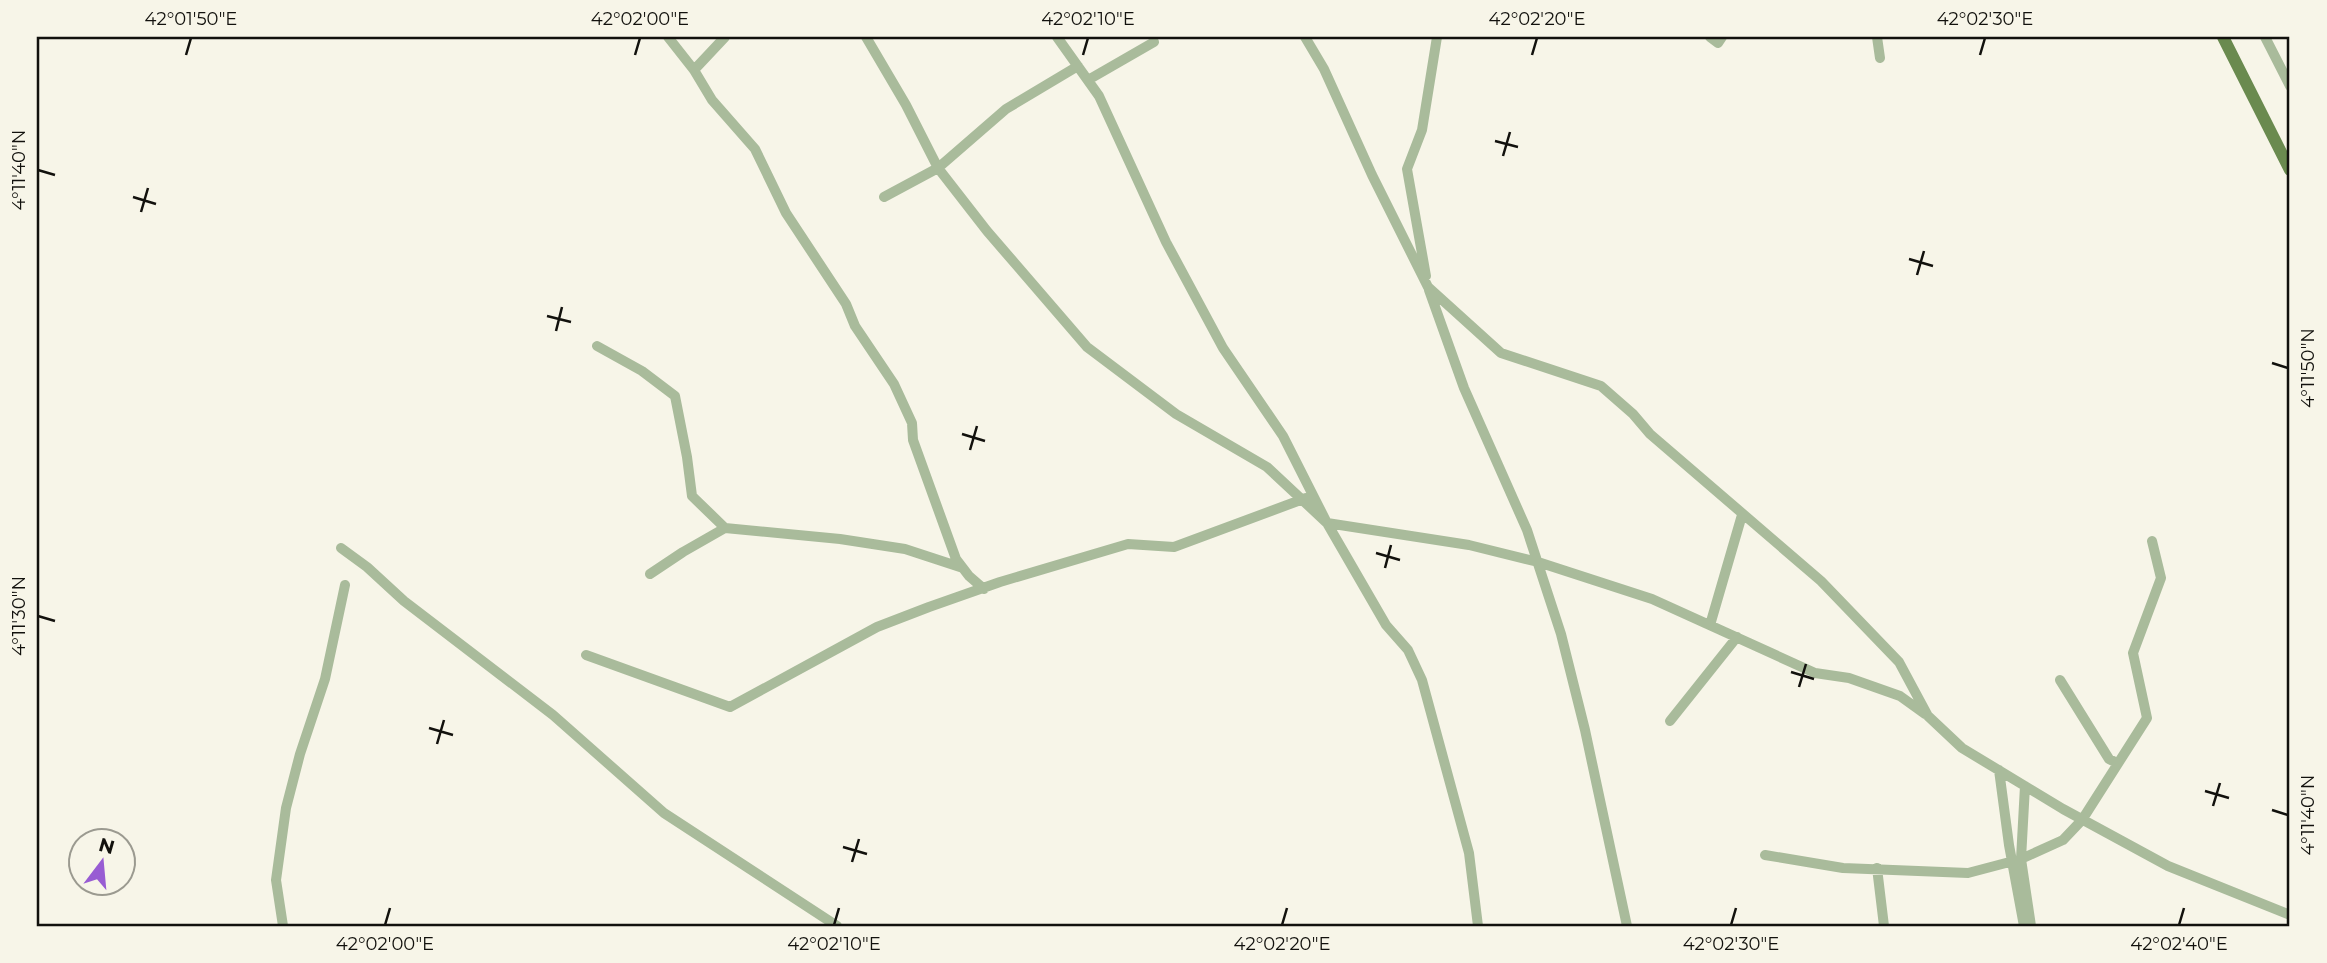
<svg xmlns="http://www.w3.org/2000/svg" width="2327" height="963" font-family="Montserrat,sans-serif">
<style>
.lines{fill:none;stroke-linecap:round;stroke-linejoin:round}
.minor{stroke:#a9bb9b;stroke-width:10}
.major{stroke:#6a8a4f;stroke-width:12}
.ticks{fill:none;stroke:#12110d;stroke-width:2.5}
.neatline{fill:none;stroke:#12110d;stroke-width:2.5}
.ticks-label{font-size:18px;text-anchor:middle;fill:#12110d}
</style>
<rect width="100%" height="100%" fill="#f7f5e8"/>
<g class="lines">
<!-- minor -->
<path class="minor" d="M668 37 694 70 712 100 755 149 786 213 846 304 855 326 894 384 912 423 913 440 956 559 969 576 984 589
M866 37 906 105 938 168 987 231 1087 347 1176 414 1267 467 1327 523 1469 545 1538 562 1652 599 1815 673 1849 678 1900 696 1925 714
M1057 37 1099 96 1166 242 1223 348 1283 436 1327 523 1386 625 1408 650 1422 680 1469 853 1478 926
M1305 37 1324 69 1372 175 1428 287 1501 353 1601 386 1633 414 1650 434 1821 581 1899 662 1928 716 1962 748 2063 809 2168 866 2290 915
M1710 37 1718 43 1722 37
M1877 37 1880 58
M2265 37 2290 86
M694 70 725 37
M1088 80 1154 42
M884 197 938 168 1006 109 1078 66
M1426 276 1407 169 1422 130 1437 37
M1429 290 1464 388 1527 530 1561 634 1585 730 1627 926
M597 346 642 371 675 396 687 457 692 496 725 528 840 539 905 549 963 568
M341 548 367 567 404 601 553 715 664 813 837 926
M650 574 683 552 725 528
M1710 625 1742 515
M586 655 730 707 877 627 929 607 1000 582 1128 544 1174 547 1306 498
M2060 680 2109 759 2117 763
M1670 721 1737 637
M1999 770 2009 845 2024 926
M2025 786 2021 859 2031 926
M1765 855 1843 868 1968 873 2021 859 2063 840 2082 820 2147 718 2133 653 2161 578 2152 541
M1877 868 1884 926
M283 926 276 880 286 808 300 754 325 679 345 585"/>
<!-- major -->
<path class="major" d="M2223 37 2290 170"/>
</g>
<!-- ticks -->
<path class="ticks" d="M186 55 191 38M635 55 640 38M1083 55 1088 38M1532 55 1537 38M1980 55 1985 38M1495 141 1518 147M1503 156 1510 132M38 170 55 175M133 197 156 204M141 212 148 188M1909 259 1933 266M1917 275 1924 251M547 316 571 322M556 331 562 307M2272 363 2288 368M962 434 985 441M970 450 977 426M1376 553 1400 560M1385 568 1391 545M38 616 55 621M1791 672 1814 679M1799 687 1806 664M429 728 453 735M437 744 444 720M2205 791 2229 798M2213 806 2220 783M2272 810 2288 815M843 847 867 854M852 862 859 839M385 925 390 908M834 925 839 908M1282 925 1287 908M1731 925 1736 908M2179 925 2184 908"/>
<!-- border -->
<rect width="2327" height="963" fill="none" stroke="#f7f5e8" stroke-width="77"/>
<!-- north arrow -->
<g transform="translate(102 862) rotate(16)"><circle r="33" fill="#f7f5e8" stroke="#9b9a90" stroke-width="2"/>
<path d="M0-5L12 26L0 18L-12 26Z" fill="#985cd3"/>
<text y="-10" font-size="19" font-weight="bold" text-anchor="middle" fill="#12110d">N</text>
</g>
<rect x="38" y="38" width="2250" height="887" class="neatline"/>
<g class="ticks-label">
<text x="191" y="25">42°01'50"E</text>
<text x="640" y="25">42°02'00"E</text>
<text x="1088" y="25">42°02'10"E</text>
<text x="1537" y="25">42°02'20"E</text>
<text x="1985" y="25">42°02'30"E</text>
<text transform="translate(19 170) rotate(-90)" y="6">4°11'40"N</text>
<text transform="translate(2308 368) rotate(-90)" y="6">4°11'50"N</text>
<text transform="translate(19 616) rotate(-90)" y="6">4°11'30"N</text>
<text transform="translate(2308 815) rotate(-90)" y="6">4°11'40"N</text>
<text x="385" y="950">42°02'00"E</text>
<text x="834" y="950">42°02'10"E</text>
<text x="1282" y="950">42°02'20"E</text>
<text x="1731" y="950">42°02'30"E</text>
<text x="2179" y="950">42°02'40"E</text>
</g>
</svg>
